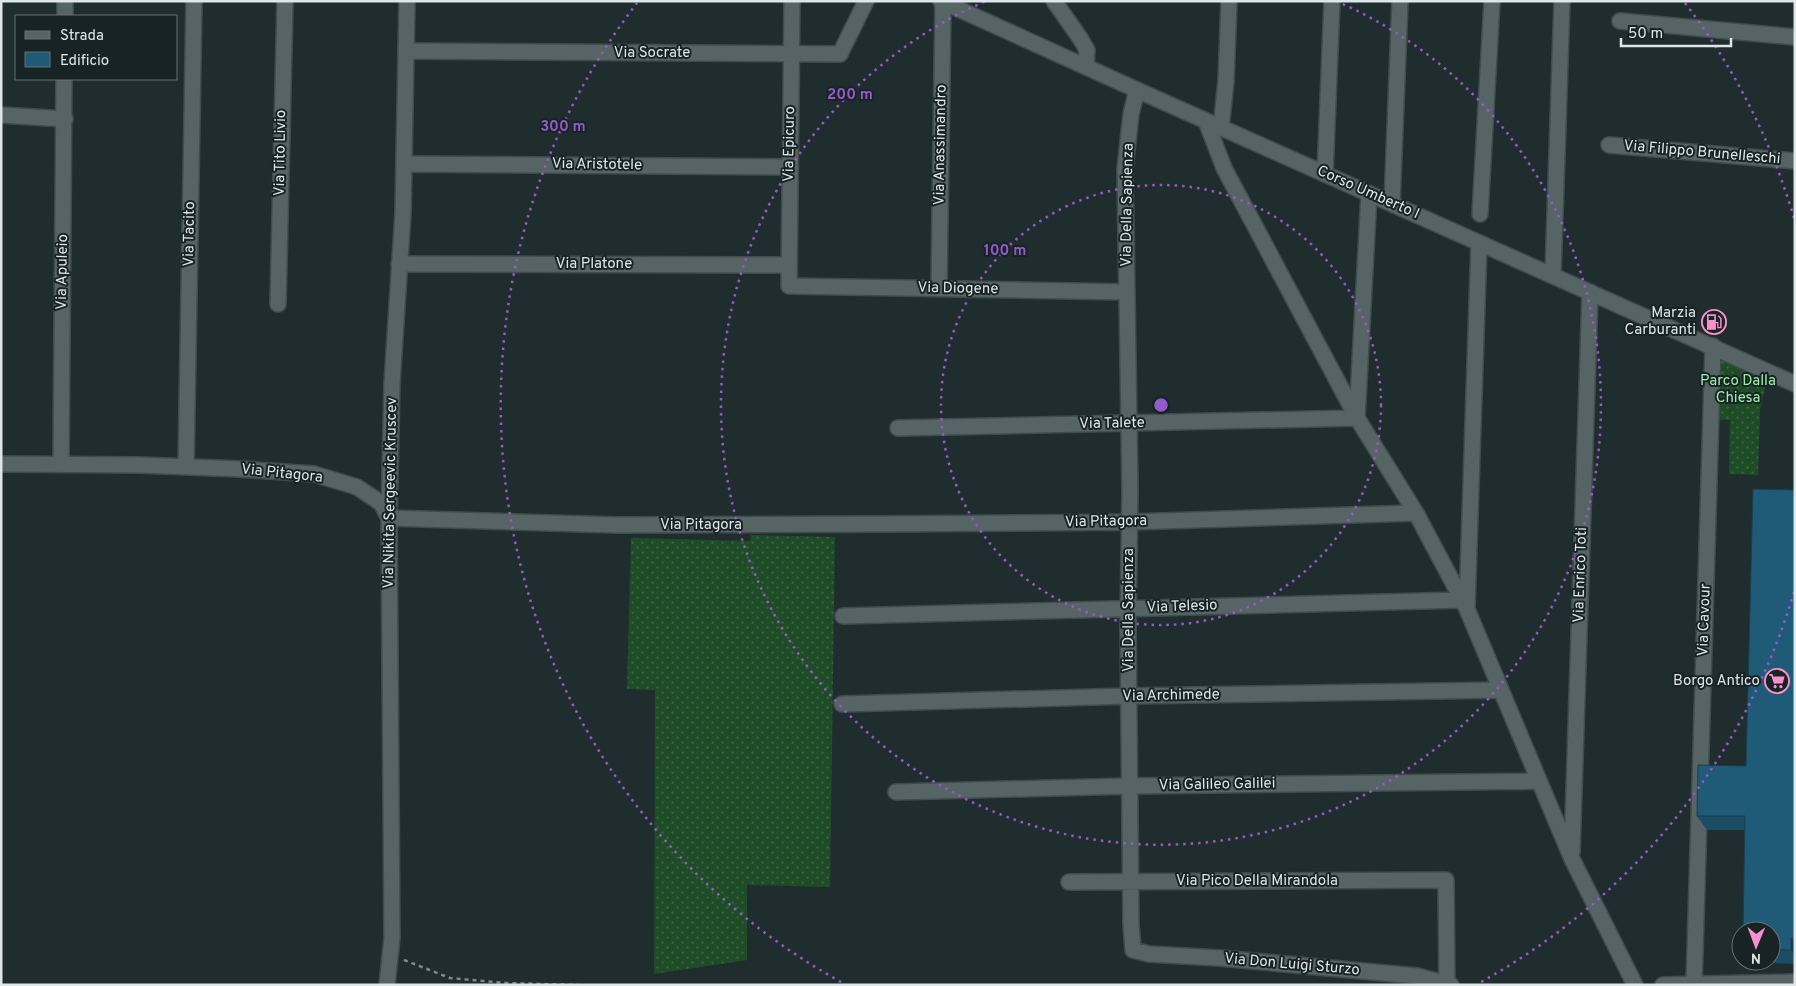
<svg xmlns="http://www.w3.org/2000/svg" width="1796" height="986" font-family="Overpass,sans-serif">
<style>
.grass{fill:url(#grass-dots)}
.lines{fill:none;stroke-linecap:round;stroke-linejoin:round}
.street-casing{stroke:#404b4c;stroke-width:18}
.secondary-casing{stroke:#404b4c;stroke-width:18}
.path{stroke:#7f898a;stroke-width:2.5;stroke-dasharray:4 4;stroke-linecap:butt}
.street{stroke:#566466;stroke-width:15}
.secondary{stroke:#566466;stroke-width:15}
.wall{fill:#1b4d65}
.shaded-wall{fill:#163f53}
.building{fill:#1f5a76;stroke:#163f53}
.ring{fill:none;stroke:#945ac9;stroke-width:2.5;stroke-dasharray:2.5 5}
.labels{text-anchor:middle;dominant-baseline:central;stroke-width:4;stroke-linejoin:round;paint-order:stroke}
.street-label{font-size:15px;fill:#dee6e7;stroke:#172324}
.poi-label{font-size:15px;fill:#dee6e7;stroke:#172324;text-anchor:end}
.park-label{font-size:15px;fill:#9feea8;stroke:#172324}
.centre{fill:#945ac9;stroke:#172324;stroke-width:2.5}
.ring-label{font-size:15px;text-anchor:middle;font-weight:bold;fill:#945ac9;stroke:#172324;stroke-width:4;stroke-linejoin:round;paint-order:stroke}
</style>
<defs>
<pattern id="grass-dots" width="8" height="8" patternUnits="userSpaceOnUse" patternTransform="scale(1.25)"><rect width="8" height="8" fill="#1e4c26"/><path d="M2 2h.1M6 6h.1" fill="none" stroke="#3e6646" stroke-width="1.8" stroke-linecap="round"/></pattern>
</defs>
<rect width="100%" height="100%" fill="#202d2e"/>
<!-- grass -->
<path class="grass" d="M1714 348 1768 375 1760 410 1758 475 1729 474 1730 420H1713Z
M751 535 835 537 830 887 747 885V960L654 974 655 690 627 689 631 538 750 541Z"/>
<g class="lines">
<defs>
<path id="street" d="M792 1 789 286 1127 292
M1054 1 1080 38 1087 50 1086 67
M65 16V1
M1620 21 1795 37
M406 51 840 54 866 1
M1137 90 1131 114 1125 169 1130 490 1128 626 1131 924 1133 950 1149 954 1219 958 1417 976 1451 985
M1 115 65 119
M1206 121 1224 168 1357 418 1416 513 1467 609 1572 859 1635 985
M1221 128 1226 81 1229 1
M1609 145 1795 161
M404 164 790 167
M1325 174 1332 1
M1392 204 1400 1
M1480 214 1492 1
M399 264 789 265
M1553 275 1562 1
M939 289 943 2
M278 304 285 1
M898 428 1357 418 1369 194
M1 464 139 465 240 469 314 474 357 487 381 503 389 518 617 525 880 524 1130 522 1416 513
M61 464 64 79
M186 467 194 1
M1467 607 1479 243
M843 616 1462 600
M842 704 1129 696 1501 690
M896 792 1130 786 1539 781
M1572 852 1590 292
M1069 882 1446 880 1447 985
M1663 985 1795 982
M1694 985 1713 346"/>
<path id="secondary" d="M941 1 1137 90 1795 384
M387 985 392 938 389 518 392 383 403 213 407 1"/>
</defs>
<!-- street casing -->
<use href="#street" class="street-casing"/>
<!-- secondary casing -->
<use href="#secondary" class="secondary-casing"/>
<!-- path -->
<path class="path" d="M404 960 450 978 506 983 579 985"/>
<!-- street -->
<use href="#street" class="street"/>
<!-- secondary -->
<use href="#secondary" class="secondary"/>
</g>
<!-- wall -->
<path class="wall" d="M1795 490V964L1753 962 1752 961H1771V931L1745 830H1707L1697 816 1746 766Z"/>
<!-- shaded-wall -->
<path class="shaded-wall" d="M1791 938 1795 943V956L1791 950Z"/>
<!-- building -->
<path class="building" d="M1753 489 1795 490V938H1791V950L1771 949V931H1743L1745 816H1697L1698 765 1746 766Z"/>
<!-- distance rings -->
<g class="ring">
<circle cx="1161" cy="405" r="220"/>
<path d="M1336 1A440 440 0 1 1 986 1"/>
<path d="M1794 592A660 660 0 0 1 1481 982M841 982A660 660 0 0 1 637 3M1685 3A660 660 0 0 1 1794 218"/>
</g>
<!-- icons -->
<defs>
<symbol id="fuel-ring" viewBox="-11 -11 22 22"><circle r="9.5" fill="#172324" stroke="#f890cb" stroke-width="1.5"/><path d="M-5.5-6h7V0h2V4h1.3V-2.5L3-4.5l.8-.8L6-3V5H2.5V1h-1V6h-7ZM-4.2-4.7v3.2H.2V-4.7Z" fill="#f890cb"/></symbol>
<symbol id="supermarket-ring" viewBox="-11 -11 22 22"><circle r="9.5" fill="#172324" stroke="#f890cb" stroke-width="1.5"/><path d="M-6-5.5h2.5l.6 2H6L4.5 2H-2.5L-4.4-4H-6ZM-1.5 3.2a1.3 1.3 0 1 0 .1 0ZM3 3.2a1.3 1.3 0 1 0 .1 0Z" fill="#f890cb"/></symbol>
</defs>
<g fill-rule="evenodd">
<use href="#fuel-ring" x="1700" y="308" width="28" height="28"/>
<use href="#supermarket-ring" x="1763" y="667" width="28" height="28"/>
</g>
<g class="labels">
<!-- street labels -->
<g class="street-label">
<text x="652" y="53">Via Socrate</text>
<text transform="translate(790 144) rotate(-89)">Via Epicuro</text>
<text transform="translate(941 145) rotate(-89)">Via Anassimandro</text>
<text transform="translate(281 153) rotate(-89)">Via Tito Livio</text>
<text transform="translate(1702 153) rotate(5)">Via Filippo Brunelleschi</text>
<text transform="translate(597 165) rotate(1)">Via Aristotele</text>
<text transform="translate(1368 193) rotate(24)">Corso Umberto I</text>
<text transform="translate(1128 205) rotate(-89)">Via Della Sapienza</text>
<text transform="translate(190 234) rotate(-89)">Via Tacito</text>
<text x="594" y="264">Via Platone</text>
<text transform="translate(63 272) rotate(-89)">Via Apuleio</text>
<text transform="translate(958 289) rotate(1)">Via Diogene</text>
<text transform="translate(1112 424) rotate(-1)">Via Talete</text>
<text transform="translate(282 474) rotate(6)">Via Pitagora</text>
<text transform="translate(391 493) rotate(-89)">Via Nikita Sergeevic Kruscev</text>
<text transform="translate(1106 522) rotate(-1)">Via Pitagora</text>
<text x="701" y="525">Via Pitagora</text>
<text transform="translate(1581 575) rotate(-88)">Via Enrico Toti</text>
<text transform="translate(1182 607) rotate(-2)">Via Telesio</text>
<text transform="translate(1129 610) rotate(-90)">Via Della Sapienza</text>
<text transform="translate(1705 620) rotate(-88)">Via Cavour</text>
<text transform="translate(1171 696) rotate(-1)">Via Archimede</text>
<text transform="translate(1217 785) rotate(-1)">Via Galileo Galilei</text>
<text x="1257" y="881">Via Pico Della Mirandola</text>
<text transform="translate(1292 965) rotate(5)">Via Don Luigi Sturzo</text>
</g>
<!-- poi labels -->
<g class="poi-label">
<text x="1696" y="313">Marzia<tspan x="1696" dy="17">Carburanti</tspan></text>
<text x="1760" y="681">Borgo Antico</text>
</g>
<!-- park labels -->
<g class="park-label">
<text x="1738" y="381">Parco Dalla<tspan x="1738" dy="17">Chiesa</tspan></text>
</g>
</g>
<circle cx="1161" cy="405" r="8" class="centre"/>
<g class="ring-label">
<text x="850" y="99">200 m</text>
<text x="563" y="131">300 m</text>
<text x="1005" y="255">100 m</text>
</g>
<!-- border -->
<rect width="1796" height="986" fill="none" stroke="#dee6e7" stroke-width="5"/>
<!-- legend -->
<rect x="15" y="15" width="162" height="65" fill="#172324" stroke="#677172"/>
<rect x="25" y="31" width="25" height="8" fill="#566466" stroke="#677172"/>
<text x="60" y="40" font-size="15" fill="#dee6e7">Strada</text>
<rect x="25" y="52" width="25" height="15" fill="#1f5a76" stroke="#677172"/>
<text x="60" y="65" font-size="15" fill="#dee6e7">Edificio</text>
<!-- north arrow -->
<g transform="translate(1756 946) rotate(181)"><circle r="24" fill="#172324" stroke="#677172"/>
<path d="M0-4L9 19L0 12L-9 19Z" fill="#f890cb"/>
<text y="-8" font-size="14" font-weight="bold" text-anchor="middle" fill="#dee6e7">N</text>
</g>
<!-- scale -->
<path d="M1621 38v8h110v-8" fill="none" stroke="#dee6e7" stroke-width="2.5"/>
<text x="1628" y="38" font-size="15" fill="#dee6e7" stroke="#172324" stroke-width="4" paint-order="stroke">50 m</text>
</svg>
